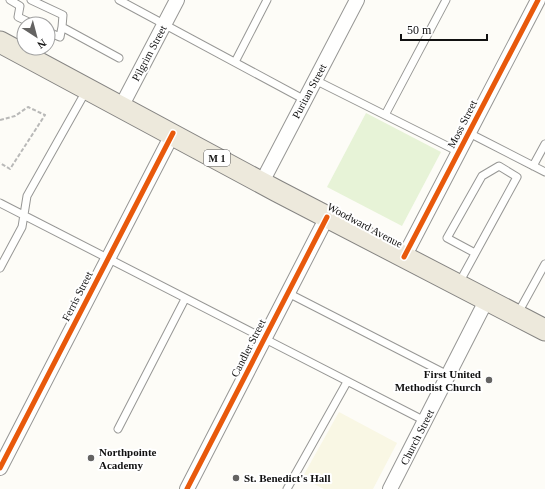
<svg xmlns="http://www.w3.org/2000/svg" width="545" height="489" font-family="'Times New Roman',serif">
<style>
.farmland{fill:#f9f7e4}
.green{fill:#e7f3d7}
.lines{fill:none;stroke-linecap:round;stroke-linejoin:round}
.lane-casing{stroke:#979795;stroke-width:9}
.street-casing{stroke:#979795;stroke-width:16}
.primary-casing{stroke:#858482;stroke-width:23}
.path{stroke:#b9b9b8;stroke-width:2;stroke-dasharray:4 2;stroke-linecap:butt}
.lane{stroke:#fffffe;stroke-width:7}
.street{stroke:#fffffe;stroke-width:14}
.primary{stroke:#ede9dc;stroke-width:21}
.cycleway-casing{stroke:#fff;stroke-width:8}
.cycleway{stroke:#e8590c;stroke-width:5}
.poi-dot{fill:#646362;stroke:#fff;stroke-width:1.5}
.labels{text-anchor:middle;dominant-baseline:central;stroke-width:4;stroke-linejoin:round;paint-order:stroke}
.shield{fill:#fff;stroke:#585858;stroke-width:1}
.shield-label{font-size:10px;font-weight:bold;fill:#111}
.street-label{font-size:11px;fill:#111;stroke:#fff}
.poi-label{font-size:11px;font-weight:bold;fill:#111;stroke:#fff;text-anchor:start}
</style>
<rect width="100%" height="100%" fill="#fdfcf7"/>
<!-- farmland -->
<path class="farmland" d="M339 412 397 443 373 489H324L302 478Z"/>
<!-- green -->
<path class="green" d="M366 113 441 152 402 226 327 187Z"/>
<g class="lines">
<defs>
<path id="lane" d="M10 0 20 6 18 17 33 24
M31 0 63 15 62 27
M119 0 305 100
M48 32 60 37 62 27 119 58
M235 62 267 0
M315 80 385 115 446 0
M385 115 459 152
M469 133 545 172
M533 166 545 144
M0 203 425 421
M0 268 22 227 27 196 86 91
M459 283 517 177 499 166 482 176 447 238 475 253
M288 293 448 375
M518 313 545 264
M118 429 185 299
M287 489 347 382"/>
<path id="street" d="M121 107 177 0
M262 182 357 0
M404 257 538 0
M0 468 173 133
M187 489 327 217
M390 489 487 299"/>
<path id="primary" d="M0 42 277 191 545 330"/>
</defs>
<!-- lane casing -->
<use href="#lane" class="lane-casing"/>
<!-- street casing -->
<use href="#street" class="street-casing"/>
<!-- primary casing -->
<use href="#primary" class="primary-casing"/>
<!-- path -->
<path class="path" d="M0 120 15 116 28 107 45 115 10 169 0 163"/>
<!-- lane -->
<use href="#lane" class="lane"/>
<!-- street -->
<use href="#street" class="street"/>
<!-- primary -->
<use href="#primary" class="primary"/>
<defs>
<path id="cycleway" d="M404 257 538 0
M0 468 173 133
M187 489 327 217"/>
</defs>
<!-- cycleway casing -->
<use href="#cycleway" class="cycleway-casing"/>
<!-- cycleway -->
<use href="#cycleway" class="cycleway"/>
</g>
<!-- markers -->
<g class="poi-dot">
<circle cx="489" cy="380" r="4"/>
<circle cx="91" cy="458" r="4"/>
<circle cx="236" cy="478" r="4"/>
</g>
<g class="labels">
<!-- shield labels -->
<rect class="shield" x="204" y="150" width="26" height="16" rx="3"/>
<g class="shield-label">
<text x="217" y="158">M 1</text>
</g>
<!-- street labels -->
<g class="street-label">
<text transform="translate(149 53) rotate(-62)">Pilgrim Street</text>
<text transform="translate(309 91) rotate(-62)">Puritan Street</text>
<text transform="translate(462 124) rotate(-63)">Moss Street</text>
<text transform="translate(365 225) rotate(28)">Woodward Avenue</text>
<text transform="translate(77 296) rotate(-63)">Ferris Street</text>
<text transform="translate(248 348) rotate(-63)">Candler Street</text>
<text transform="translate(417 437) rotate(-63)">Church Street</text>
</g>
<!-- poi labels -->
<g class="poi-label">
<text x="481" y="374" text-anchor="end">First United<tspan x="481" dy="13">Methodist Church</tspan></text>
<text x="99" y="452">Northpointe<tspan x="99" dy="13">Academy</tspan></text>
<text x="244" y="478">St. Benedict's Hall</text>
</g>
</g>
<!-- north arrow -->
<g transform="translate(36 36) rotate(144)"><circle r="19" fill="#ffffff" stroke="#a0a0a0"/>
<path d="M0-3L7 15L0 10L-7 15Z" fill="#646362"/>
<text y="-6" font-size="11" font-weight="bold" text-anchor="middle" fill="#111111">N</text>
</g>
<!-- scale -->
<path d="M401 34v6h86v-6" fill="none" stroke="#111111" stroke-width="2"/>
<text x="407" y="34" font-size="12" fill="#111111" stroke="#ffffff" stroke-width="3" paint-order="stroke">50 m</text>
</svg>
